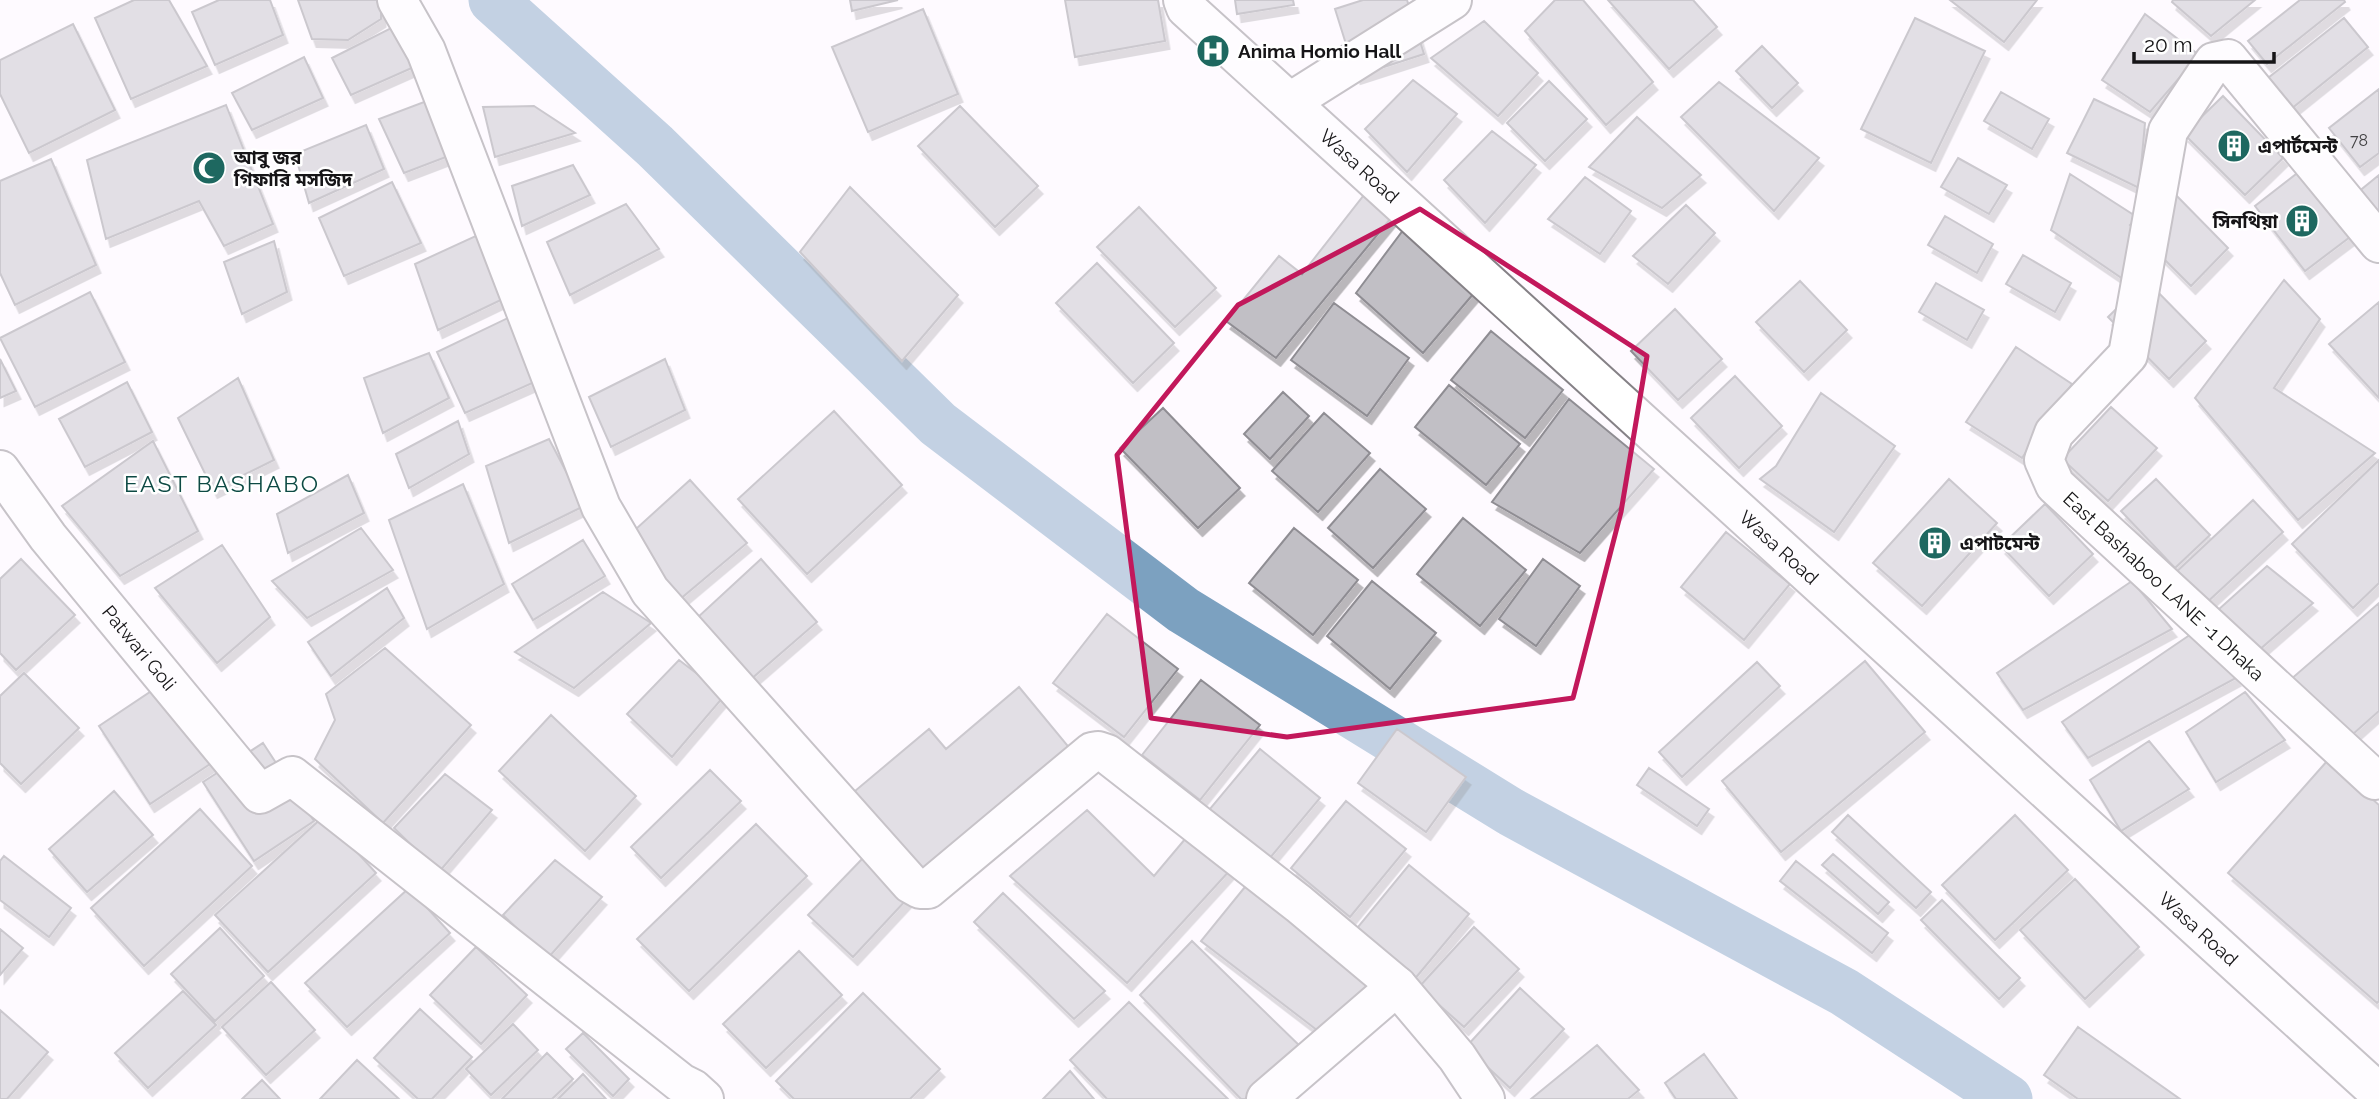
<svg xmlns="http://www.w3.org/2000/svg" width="2379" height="1099" font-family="Raleway,'Noto Sans Bengali',sans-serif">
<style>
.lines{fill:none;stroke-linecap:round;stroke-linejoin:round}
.canal{stroke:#7ca1c0;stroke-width:49}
.building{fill:#c1bfc5;stroke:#8f8d93;stroke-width:2;filter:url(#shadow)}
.street-casing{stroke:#858186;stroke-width:42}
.street{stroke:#fff;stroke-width:38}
.marked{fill:none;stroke:#c2185b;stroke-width:5;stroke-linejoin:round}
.labels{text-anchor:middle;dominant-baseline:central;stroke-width:5;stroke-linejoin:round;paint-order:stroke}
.number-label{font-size:16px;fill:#414042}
.poi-label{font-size:19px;font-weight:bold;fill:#161517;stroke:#fff;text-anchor:start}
.street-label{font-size:19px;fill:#161517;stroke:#fff}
.quarter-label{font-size:23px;letter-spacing:2px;fill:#0d4a44;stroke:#fff}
</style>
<defs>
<filter id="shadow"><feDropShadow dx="4.5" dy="8" stdDeviation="0" flood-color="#0004"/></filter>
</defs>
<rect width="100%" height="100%" fill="#fefaff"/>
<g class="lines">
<!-- canal -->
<path class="canal" d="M493 0 655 146 938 424 1183 610 1511 812 1844 992 2008 1099"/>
</g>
<!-- building -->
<path class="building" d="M134 0H169L207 66 131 99 95 18Z
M219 0H270L283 35 215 65 192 12Z
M298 0H381V19L348 40 312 39Z
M850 0H898L852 11Z
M1065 0H1158L1165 41 1075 57Z
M1235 0H1293L1294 5 1237 14Z
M1363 0H1407L1424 54 1356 76 1335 9Z
M1555 0H1583L1653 82 1606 125 1525 31Z
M1608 0H1693L1717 27 1669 69Z
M1950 0H2037L2004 42Z
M2173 0H2255L2211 36 2172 2Z
M2300 0H2344L2345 2 2267 64 2248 41Z
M923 9 958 94 868 132 832 47Z
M2145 14 2199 55 2150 112 2102 80Z
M1915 18 1985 51 1931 163 1861 129Z
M2344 18 2368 47 2291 109 2268 78Z
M1484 21 1538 73 1498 116 1431 58Z
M403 22 423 63 351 95 332 58Z
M73 24 115 110 29 153 0 94V60Z
M1762 46 1798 83 1772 108 1736 71Z
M304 57 323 98 252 130 232 93Z
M1413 80 1457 114 1407 172 1365 129Z
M1549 81 1587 119 1545 161 1507 123Z
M1719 82 1819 158 1774 211 1681 117Z
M2379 89V153L2360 167 2329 128Z
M2001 92 2049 119 2032 149 1984 121Z
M2223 96 2283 158 2245 195 2184 134Z
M432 99 459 152 404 173 379 119Z
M2094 99 2145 123 2139 188 2067 153Z
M226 105 273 224 224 246 199 201 106 239 87 160Z
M534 106 575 133 495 157 483 107Z
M960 106 1038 186 995 227 918 146Z
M1637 117 1701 175 1662 208 1589 167Z
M366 125 384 169 309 203 295 154Z
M1492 131 1536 165 1485 223 1444 180Z
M1958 158 2007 185 1989 214 1941 187Z
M51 159 96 265 15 305 0 273V181Z
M573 165 590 195 522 226 512 186Z
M2300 171 2350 237 2305 271 2255 206Z
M2070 174 2154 228 2145 294 2051 230Z
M2379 175V220L2357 193Z
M1585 177 1631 211 1600 254 1548 219Z
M392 182 421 243 344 276 319 218Z
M850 187 958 295 902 361 800 252Z
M2169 188 2228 248 2191 286 2130 225Z
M1364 195 1391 218 1276 358 1226 321 1279 256 1302 274Z
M626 204 659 249 570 295 547 242Z
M1686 205 1715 233 1668 284 1633 256Z
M1139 207 1216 288 1175 327 1097 247Z
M1945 216 1993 244 1977 273 1928 245Z
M1407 225 1480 286 1423 353 1356 293Z
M480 234 503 299 438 330 415 264Z
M274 241 287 292 242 314 224 262Z
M2023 255 2071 283 2055 312 2006 284Z
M1097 263 1174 343 1133 383 1056 303Z
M2146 280 2206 341 2169 379 2108 317Z
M2284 280 2320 319 2274 388 2375 453 2298 520 2195 398Z
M1800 281 1847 330 1804 372 1756 322Z
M1936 283 1984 310 1967 340 1919 312Z
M90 292 125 362 35 407 0 338Z
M2379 302V398L2329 344Z
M1334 303 1409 358 1367 416 1291 360Z
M1675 309 1722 359 1678 400 1631 351Z
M510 317 539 380 465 413 437 352Z
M1491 331 1563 390 1525 438 1451 380Z
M2016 347 2072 384 2022 458 1966 422Z
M429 353 449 398 383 433 364 378Z
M0 359 16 391 0 398Z
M665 359 685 410 611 447 589 397Z
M1735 376 1782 426 1739 468 1691 418Z
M238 378 274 460 213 490 178 418Z
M127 382 152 432 85 467 59 419Z
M1449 385 1520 444 1486 485 1415 427Z
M1283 392 1309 416 1270 459 1244 434Z
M1821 393 1895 446 1834 532 1760 479 1776 466Z
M1569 399 1654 469 1580 553 1492 502Z
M2111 407 2157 448 2108 501 2062 459Z
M1163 408 1240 488 1198 528 1120 448Z
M834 411 902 485 807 574 738 499Z
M1324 413 1370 453 1318 512 1272 471Z
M458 421 469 454 409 488 396 454Z
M549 439 584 506 509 543 486 466Z
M153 441 198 531 120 576 62 506Z
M2379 460V583L2353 608 2292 544Z
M1380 469 1426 509 1373 568 1328 528Z
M348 475 364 513 288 553 277 514Z
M1949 479 1997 523 1922 606 1873 563Z
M2156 479 2210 535 2175 568 2121 511Z
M690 480 747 543 679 600 626 538Z
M463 484 504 584 427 629 389 520Z
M2253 500 2283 532 2203 606 2173 575Z
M2045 504 2093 554 2049 596 2001 546Z
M1463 518 1526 570 1480 626 1417 574Z
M361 528 393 570 307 618 272 581Z
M1294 528 1358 580 1313 635 1249 583Z
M1726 532 1790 584 1744 640 1681 587Z
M583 540 605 576 533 620 512 584Z
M222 545 270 617 217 663 155 588Z
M21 559 75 615 16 670 0 653V579Z
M761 559 817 622 750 680 697 618Z
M1543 559 1580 586 1536 646 1499 619Z
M2267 566 2313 603 2258 651 2218 610Z
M1372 581 1436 633 1390 689 1327 636Z
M2132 581 2172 629 2023 710 1997 673Z
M387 588 404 618 331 676 308 642Z
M603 592 651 623 574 688 515 652Z
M2379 603V711L2344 742 2290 680Z
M1107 614 1178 669 1124 737 1053 683Z
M2197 630 2236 678 2088 758 2062 722Z
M385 648 471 725 383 823 315 759 335 720 326 694Z
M679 660 725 695 672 757 627 714Z
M1865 661 1925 732 1781 852 1722 781Z
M1757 662 1780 686 1682 777 1659 752Z
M24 673 79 728 21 784 0 763V696Z
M1201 680 1260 725 1200 800 1142 755Z
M159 686 210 764 150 804 99 726Z
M1019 687 1072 751 919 879 849 796 929 729 946 749Z
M2245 692 2285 740 2216 782 2186 732Z
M551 715 636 796 585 851 499 771Z
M1397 729 1466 777 1426 832 1358 783Z
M2149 741 2189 789 2121 831 2090 780Z
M263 743 314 821 254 861 203 782Z
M1260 749 1320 798 1264 865 1204 816Z
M2328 760 2379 805V1001L2377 1003 2228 873Z
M1649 768 1709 809 1697 826 1637 785Z
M710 770 741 801 661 878 631 847Z
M445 774 492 810 439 872 394 828Z
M114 791 153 835 87 892 49 849Z
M1346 801 1406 849 1350 917 1291 868Z
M200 809 252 866 144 966 91 908Z
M1087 810 1154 876 1191 832 1232 868 1127 983 1010 876Z
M1848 815 1931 892 1916 908 1832 832Z
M2015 815 2068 870 1995 940 1942 885Z
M324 816 376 873 268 972 215 915Z
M756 824 807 876 689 991 637 939Z
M1833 854 1889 902 1878 914 1822 865Z
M4 856 71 908 49 937 0 900V861Z
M864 857 908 898 853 957 808 915Z
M555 860 602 897 548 958 503 915Z
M1796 861 1888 933 1872 953 1780 881Z
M1409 865 1469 914 1413 981 1353 933Z
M2075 879 2139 947 2085 999 2020 930Z
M1249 882 1373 982 1322 1034 1201 941Z
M409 888 450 933 347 1027 305 983Z
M1003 893 1105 991 1074 1019 974 922Z
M1942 900 2020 978 1999 999 1921 920Z
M1474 927 1519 969 1464 1027 1419 987Z
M220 928 264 976 215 1021 171 974Z
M0 929 23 948 0 975Z
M1192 941 1304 1050 1252 1099H1241L1140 995Z
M476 947 527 995 481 1044 430 995Z
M799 951 842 995 766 1068 723 1024Z
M271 982 315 1030 266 1075 222 1027Z
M1520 988 1564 1029 1510 1088 1466 1047Z
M183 991 216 1025 148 1088 115 1053Z
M863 993 940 1069 910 1099H794L776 1081Z
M1129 1002 1228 1099H1107L1070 1060Z
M420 1009 472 1057 432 1099H418L374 1058Z
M0 1010 48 1052 7 1099H0Z
M513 1024 538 1050 491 1095 466 1069Z
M2078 1027 2180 1099H2078L2044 1075Z
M583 1033 629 1079 613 1096 566 1049Z
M1597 1045 1639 1090 1628 1099H1531Z
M547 1053 573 1079 552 1099H502Z
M1704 1054 1737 1099H1676L1665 1083Z
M357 1060 399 1099H320Z
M1070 1071 1094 1099H1043Z
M583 1074 606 1099H558Z
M262 1080 280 1099H242Z"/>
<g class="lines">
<defs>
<g id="street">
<path d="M397 0 426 51 601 507 650 591 911 884 920 889H928L1092 752 1098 751 1107 754 1299 904 1397 986 1457 1057 1485 1099"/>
<path id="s1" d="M1183 0 1186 8 2379 1093"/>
<path d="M1290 102 1452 0"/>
<path id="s2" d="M0 470 48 537 260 794 292 776 681 1083 693 1089 704 1099"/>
<path d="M2375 780 2055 485 2044 460 2054 433 2128 355 2168 131 2214 62 2228 59 2379 243"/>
<path d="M1266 1099 1397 986"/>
</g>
</defs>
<!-- street casing -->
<use href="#street" class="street-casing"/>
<!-- street -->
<use href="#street" class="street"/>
</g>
<!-- marked area -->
<path d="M0 0H2379V1099H0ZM1420 209 1647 356 1621 512 1573 698 1287 737 1151 718 1117 455 1238 305Z" fill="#fefaff" fill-opacity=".55" fill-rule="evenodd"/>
<path class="marked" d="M1420 209 1647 356 1621 512 1573 698 1287 737 1151 718 1117 455 1238 305Z"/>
<!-- icons -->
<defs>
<symbol id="hospital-disc" viewBox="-11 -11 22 22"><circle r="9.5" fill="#1e6860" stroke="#fff"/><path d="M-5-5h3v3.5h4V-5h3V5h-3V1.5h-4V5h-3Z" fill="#fff"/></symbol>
<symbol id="building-disc" viewBox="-11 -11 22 22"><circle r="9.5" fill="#1e6860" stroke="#fff"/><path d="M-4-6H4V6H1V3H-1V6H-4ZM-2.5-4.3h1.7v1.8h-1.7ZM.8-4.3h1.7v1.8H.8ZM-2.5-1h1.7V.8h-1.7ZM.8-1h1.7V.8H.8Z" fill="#fff"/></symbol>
<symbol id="mosque-disc" viewBox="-11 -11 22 22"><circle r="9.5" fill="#1e6860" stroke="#fff"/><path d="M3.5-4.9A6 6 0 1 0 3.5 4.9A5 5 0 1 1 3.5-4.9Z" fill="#fff"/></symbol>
</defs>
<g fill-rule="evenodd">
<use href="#hospital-disc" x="1194" y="32" width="38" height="38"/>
<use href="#building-disc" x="2215" y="127" width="38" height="38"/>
<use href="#mosque-disc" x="190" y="149" width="38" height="38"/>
<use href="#building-disc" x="2283" y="202" width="38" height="38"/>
<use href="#building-disc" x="1916" y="524" width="38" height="38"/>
</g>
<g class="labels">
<!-- number labels -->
<g class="number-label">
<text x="2359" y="140">78</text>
</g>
<!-- poi labels -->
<g class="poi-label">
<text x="1238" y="51">Anima Homio Hall</text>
<text x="2258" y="146">এপার্টমেন্ট</text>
<text x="234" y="157">আবু জর<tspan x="234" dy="22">গিফারি মসজিদ</tspan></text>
<text x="2278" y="221" text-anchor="end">সিনথিয়া</text>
<text x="1960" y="543">এপাটমেন্ট</text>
</g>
<!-- street labels -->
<g class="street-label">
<text stroke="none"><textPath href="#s1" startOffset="243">Wasa Road</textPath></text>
<text stroke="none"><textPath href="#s1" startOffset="810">Wasa Road</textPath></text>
<text transform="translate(2164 586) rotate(43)">East Bashaboo LANE -1 Dhaka</text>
<text stroke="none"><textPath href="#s2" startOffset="226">Patwari Goli</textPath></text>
<text stroke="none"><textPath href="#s1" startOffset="1377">Wasa Road</textPath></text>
</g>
<!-- quarter labels -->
<g class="quarter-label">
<text x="222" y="483">EAST BASHABO</text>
</g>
</g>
<!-- scale -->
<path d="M2134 52v10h140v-10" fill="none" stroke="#161517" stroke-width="3.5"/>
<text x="2144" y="52" font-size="21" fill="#161517" stroke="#ffffff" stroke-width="5" paint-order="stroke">20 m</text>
</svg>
